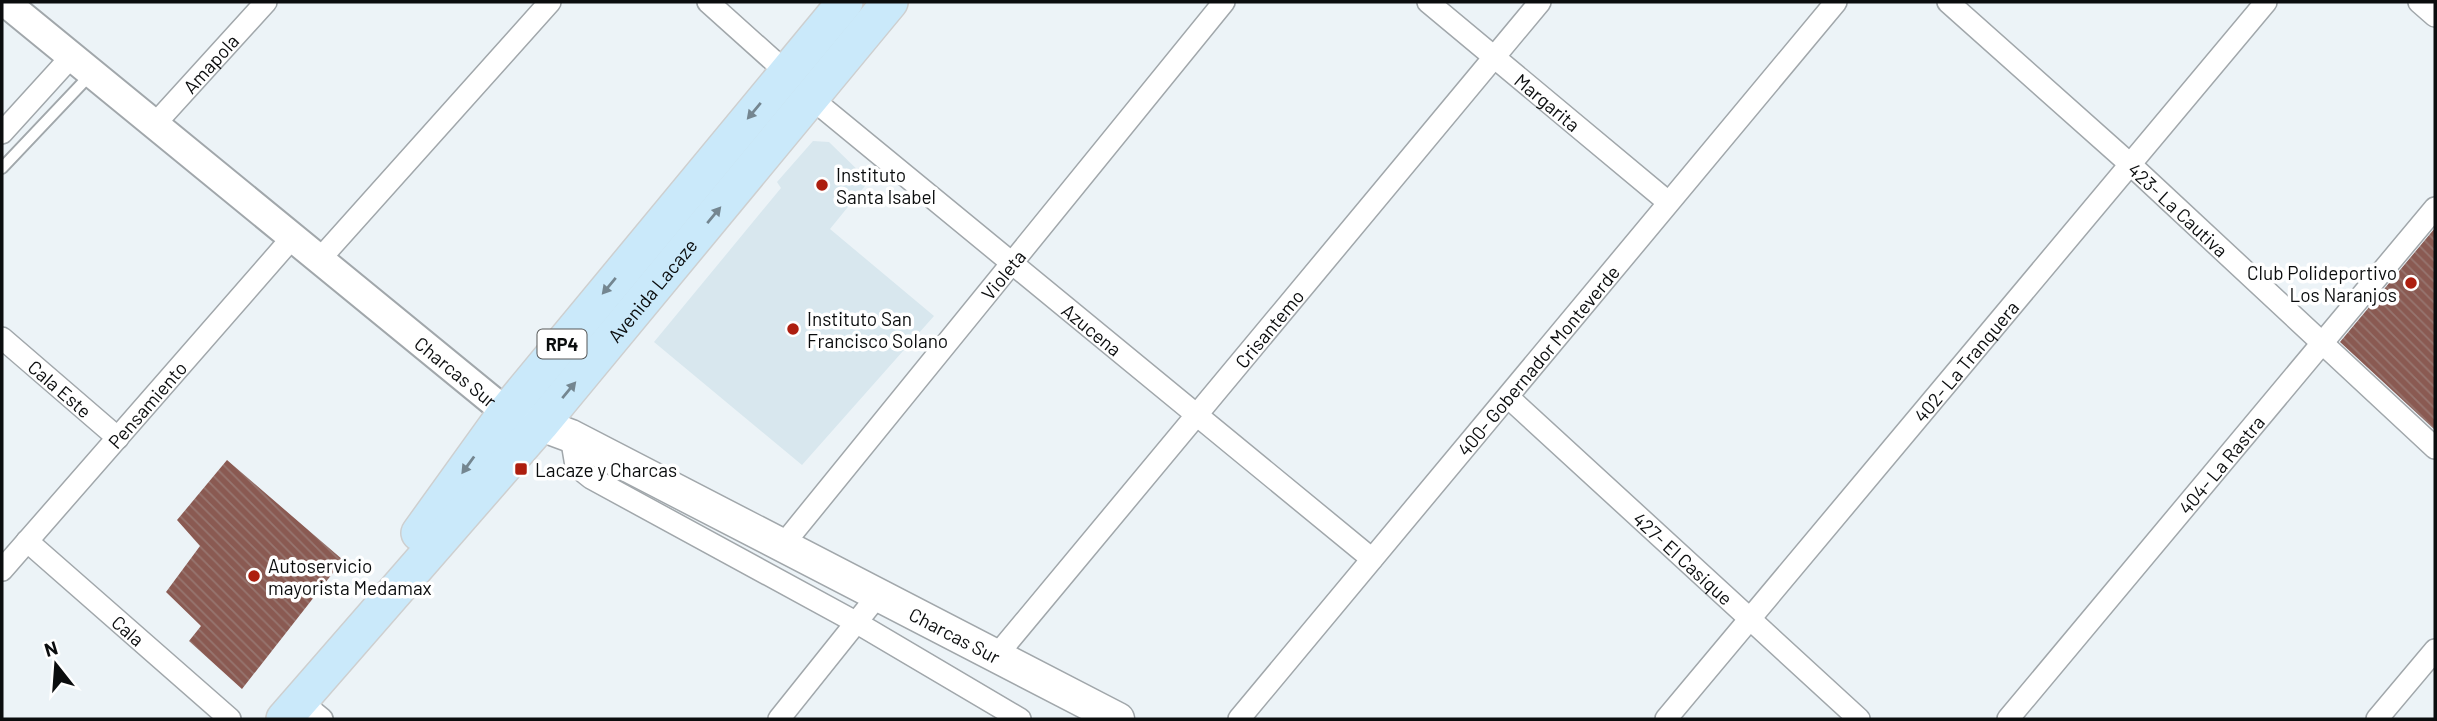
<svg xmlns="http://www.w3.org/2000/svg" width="2437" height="721" font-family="Barlow,sans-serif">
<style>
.built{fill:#d8e7ee}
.building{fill:url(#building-back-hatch)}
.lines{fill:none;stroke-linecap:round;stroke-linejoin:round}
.service-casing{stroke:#a1a7ab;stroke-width:14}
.minor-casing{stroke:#a1a7ab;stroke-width:24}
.tertiary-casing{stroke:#a1a7ab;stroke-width:32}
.secondary-casing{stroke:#a1a7ab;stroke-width:35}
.primary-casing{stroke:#cecfcf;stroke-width:38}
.service{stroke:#fff;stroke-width:10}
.minor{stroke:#fff;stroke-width:21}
.tertiary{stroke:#fff;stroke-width:28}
.secondary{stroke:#fff;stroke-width:32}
.primary{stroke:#cae9fa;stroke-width:35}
.oneway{fill:#748690}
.poi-dot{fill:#ad1e0f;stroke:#fff;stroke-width:2.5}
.labels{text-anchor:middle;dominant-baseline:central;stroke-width:7;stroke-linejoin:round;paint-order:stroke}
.shield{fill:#fff;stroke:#545656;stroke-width:2}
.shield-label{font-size:18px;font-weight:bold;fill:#0b0d0e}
.street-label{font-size:19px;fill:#0b0d0e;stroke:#fff}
.poi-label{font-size:19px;fill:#0b0d0e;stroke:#fff;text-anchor:start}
</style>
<defs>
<pattern id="building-back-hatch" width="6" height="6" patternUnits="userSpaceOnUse" patternTransform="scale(1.75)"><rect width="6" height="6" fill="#8a5a52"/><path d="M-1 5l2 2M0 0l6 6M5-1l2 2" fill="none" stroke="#977670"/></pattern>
</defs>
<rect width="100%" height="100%" fill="#ecf3f7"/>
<!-- built -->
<path class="built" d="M813 141 829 142 869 181 830 229 934 316 802 465 654 342 781 188 777 182Z"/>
<!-- building -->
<path class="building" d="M2435 228V430L2340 342Z
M227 460 343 560 242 689 189 641 201 626 166 592 200 546 177 520Z"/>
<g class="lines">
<defs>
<path id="service" d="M2 168 92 73"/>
<g id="minor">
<path d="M708 2 786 72"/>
<path id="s1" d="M1428 2 1668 202"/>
<path id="s2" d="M1948 2 2131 165 2435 448"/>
<path d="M2419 2 2435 16"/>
<path id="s3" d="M811 98 1372 559"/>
<path id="s4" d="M155 124 266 2"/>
<path d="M2 133 71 57"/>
<path d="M319 260 550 2"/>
<path id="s5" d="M2 338 118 438"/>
<path id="s6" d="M1508 397 1859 719"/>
<path d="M571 436 576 466 591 478 859 624 1020 719"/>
<path id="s7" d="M27 541 230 719"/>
<path id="s8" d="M782 546 1224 2"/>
<path id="s9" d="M2 570 292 238"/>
<path id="s10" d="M997 655 1540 2"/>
<path d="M299 700 322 719"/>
<path d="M779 719 879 594"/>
<path id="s11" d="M1239 719 1836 2"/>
<path id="s12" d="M1666 719 2266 2"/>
<path id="s13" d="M2008 719 2435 208"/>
<path d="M2377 719 2435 650"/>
</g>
<g id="tertiary">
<path id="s14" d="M5 2 506 412"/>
</g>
<g id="secondary">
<path id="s15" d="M517 416 571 436 1118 719"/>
</g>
<g id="primary">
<path d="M419 533 506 412 845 2"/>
<path id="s16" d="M284 719 541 424 890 2"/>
</g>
</defs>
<!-- service casing -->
<use href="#service" class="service-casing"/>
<!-- minor casing -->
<use href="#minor" class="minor-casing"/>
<!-- tertiary casing -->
<use href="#tertiary" class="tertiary-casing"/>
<!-- secondary casing -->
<use href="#secondary" class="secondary-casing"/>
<!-- primary casing -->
<use href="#primary" class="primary-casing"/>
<!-- service -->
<use href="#service" class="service"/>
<!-- minor -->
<use href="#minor" class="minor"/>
<!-- tertiary -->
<use href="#tertiary" class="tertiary"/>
<!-- secondary -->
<use href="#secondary" class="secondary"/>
<!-- primary -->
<use href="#primary" class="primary"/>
</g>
<!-- one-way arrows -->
<defs><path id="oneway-solid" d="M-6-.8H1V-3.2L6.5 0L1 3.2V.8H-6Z" transform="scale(1.75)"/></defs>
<g class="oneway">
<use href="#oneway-solid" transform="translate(754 111) rotate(130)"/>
<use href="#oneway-solid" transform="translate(714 215) rotate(-50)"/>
<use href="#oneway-solid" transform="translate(609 286) rotate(130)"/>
<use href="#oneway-solid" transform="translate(569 390) rotate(-50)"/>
<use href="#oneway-solid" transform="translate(468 465) rotate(126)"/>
</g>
<!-- markers -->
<g class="poi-dot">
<circle cx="822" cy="185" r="7"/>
<circle cx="2411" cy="283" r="7"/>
<circle cx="793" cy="329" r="7"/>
<rect x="514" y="462" width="14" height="14" rx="3.5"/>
<circle cx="254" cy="576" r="7"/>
</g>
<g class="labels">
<!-- shield labels -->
<rect class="shield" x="537.5" y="329.5" width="49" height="29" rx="5"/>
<g class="shield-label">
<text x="562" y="344">RP4</text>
</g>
<!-- street labels -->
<g class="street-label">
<text stroke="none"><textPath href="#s4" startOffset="82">Amapola</textPath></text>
<text stroke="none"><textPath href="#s1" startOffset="156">Margarita</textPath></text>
<text stroke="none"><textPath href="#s2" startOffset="310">423- La Cautiva</textPath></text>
<text stroke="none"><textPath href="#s8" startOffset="350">Violeta</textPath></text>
<text stroke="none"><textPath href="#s16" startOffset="565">Avenida Lacaze</textPath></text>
<text stroke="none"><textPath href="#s10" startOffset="425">Crisantemo</textPath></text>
<text stroke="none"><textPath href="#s3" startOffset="364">Azucena</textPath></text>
<text stroke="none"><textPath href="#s11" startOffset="467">400- Gobernador Monteverde</textPath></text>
<text stroke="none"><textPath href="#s12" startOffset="467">402- La Tranquera</textPath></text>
<text stroke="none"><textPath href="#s14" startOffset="583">Charcas Sur</textPath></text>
<text stroke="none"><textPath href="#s5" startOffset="77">Cala Este</textPath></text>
<text stroke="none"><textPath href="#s9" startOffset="220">Pensamiento</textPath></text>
<text stroke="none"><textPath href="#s13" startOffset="332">404- La Rastra</textPath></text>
<text stroke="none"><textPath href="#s6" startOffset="238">427- El Casique</textPath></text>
<text stroke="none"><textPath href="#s7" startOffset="135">Cala</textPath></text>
<text stroke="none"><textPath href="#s15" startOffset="490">Charcas Sur</textPath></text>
</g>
<!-- poi labels -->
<g class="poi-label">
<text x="836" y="174">Instituto<tspan x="836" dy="22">Santa Isabel</tspan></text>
<text x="2397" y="272" text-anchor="end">Club Polideportivo<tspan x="2397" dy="22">Los Naranjos</tspan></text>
<text x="807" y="318">Instituto San<tspan x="807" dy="22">Francisco Solano</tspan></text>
<text x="535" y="469">Lacaze y Charcas</text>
<text x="268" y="565">Autoservicio<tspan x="268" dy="22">mayorista Medamax</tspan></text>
</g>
</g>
<!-- border -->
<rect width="2437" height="721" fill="none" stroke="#0b0d0e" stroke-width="7"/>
<!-- north arrow -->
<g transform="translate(56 665) rotate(343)" stroke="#ffffff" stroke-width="5" paint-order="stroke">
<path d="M0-5L12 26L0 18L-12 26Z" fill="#0b0d0e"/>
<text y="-10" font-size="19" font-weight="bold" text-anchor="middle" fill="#0b0d0e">N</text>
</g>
</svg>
